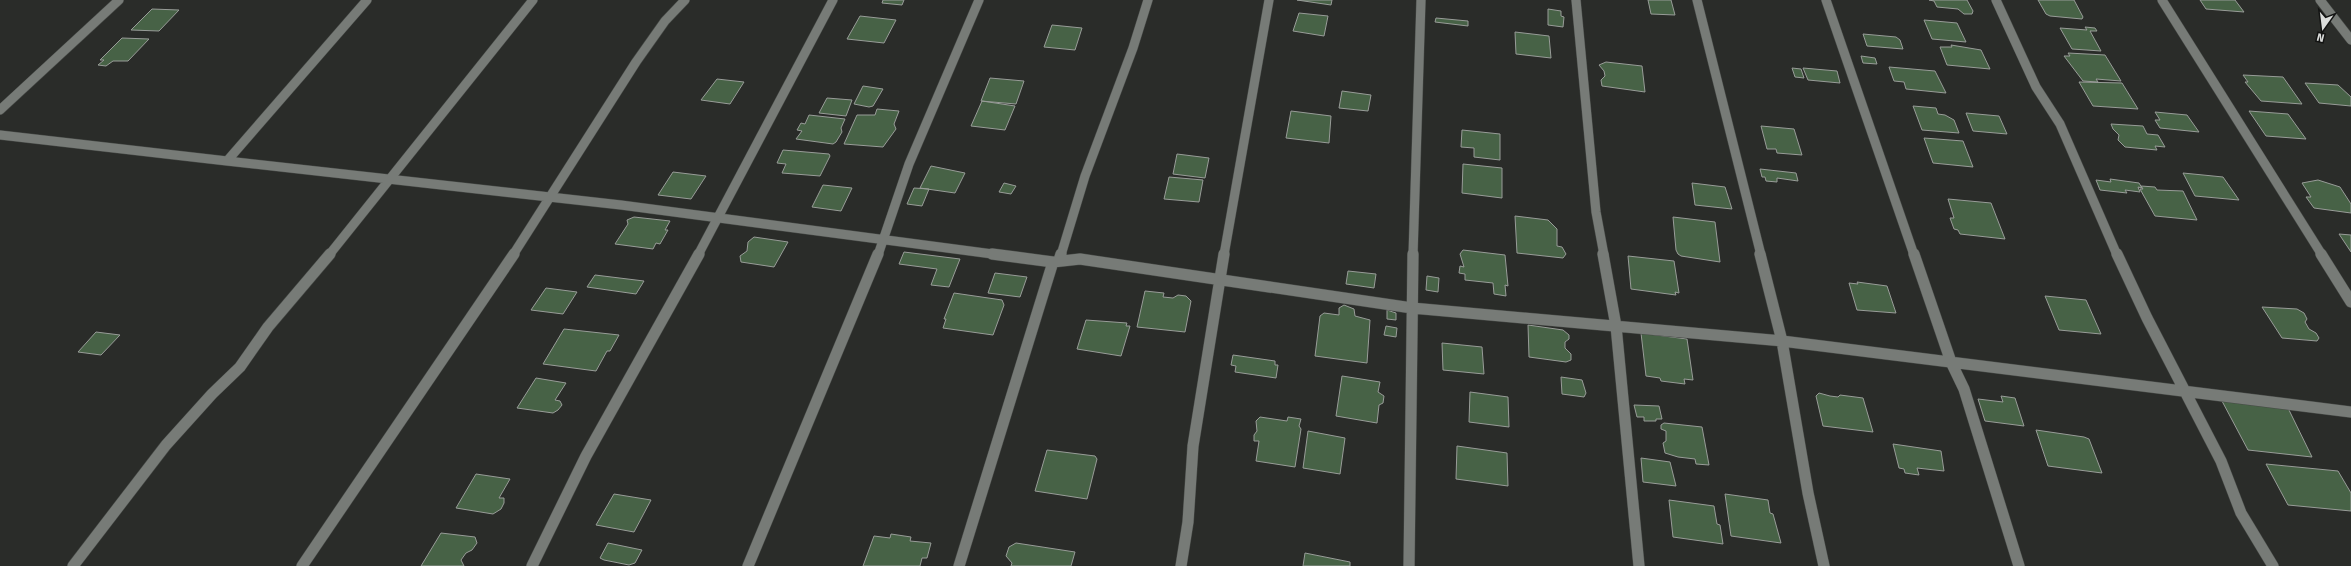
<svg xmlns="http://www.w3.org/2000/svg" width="2351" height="566" font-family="'Fira Sans',sans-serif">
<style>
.building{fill:#476246;stroke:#989c98}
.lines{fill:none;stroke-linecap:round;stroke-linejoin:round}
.minor-far1-casing{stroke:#464946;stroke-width:10}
.minor-casing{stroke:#464946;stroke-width:12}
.minor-far1{stroke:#777b77;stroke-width:9}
.minor{stroke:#777b77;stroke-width:11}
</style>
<rect width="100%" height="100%" fill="#2a2c29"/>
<!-- building -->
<path class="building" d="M883 0H904L902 5 882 3Z
M1297 0H1332L1331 5Z
M1648 0H1671L1675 15 1651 14Z
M1929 0H1967L1973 11 1972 14H1964L1958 9 1937 7 1934 1Z
M2038 0H2074L2083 17 2082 19 2050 16 2046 14Z
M2200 0H2235L2244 12 2206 9Z
M152 9 179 10 159 31 131 30Z
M1548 9 1561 11V16L1564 17 1563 27 1548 25Z
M1299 13 1328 16 1324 36 1293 31Z
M860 16 896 20 884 43 847 39Z
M1436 18 1468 21V26L1435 22Z
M1924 20 1957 23 1966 42 1932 39Z
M1052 25 1082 28 1075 50 1044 47Z
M2085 27 2095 28 2097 31H2090L2101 51 2072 49 2060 28 2087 30Z
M1515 32 1549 36 1551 58 1516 54Z
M1863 34 1896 37 1900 40 1903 49 1867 46Z
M122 38 149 39 128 61H113L106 66 98 65 104 60H100Z
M1951 45 1981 50 1990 69 1947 65 1940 47H1952Z
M2068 53 2105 55 2121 81 2096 79 2098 82 2083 81 2064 56H2070Z
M1861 56 1875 58 1877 64 1863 63Z
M1606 62 1642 66 1645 92 1602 86 1601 80 1605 76 1604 71 1599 65Z
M1889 67 1935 71 1946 93 1906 89 1904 82 1894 81Z
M1792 68 1801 69 1804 78 1795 77Z
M1803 68 1837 71 1840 83 1808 80Z
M2243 75 2283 77 2302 104 2261 101 2245 82H2248Z
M990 78 1024 81 1016 104 981 101Z
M717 79 744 82 730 104 701 100Z
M2079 82 2122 83 2138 109 2093 106Z
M2305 83 2338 85 2351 97V106L2319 103Z
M863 86 883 89 873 106 869 107 854 104Z
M1342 91 1371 95 1368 111 1339 108Z
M827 98 852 100 846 116 819 113Z
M982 101 1015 106 1005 130 971 126Z
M1913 106 1936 108 1938 114 1945 115 1954 120 1959 133 1922 130Z
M877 109 899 111 894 124 896 129 883 147 844 144 857 115H875Z
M1291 111 1331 116 1329 143 1286 138Z
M2249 111 2288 114 2306 139 2266 136Z
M2155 112 2187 115 2199 132 2160 128 2155 120H2160Z
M1966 113 1999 116 2007 134 1973 131Z
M809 115 845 119 841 128 842 132 836 142 833 144 796 139 802 131 797 130 801 123 805 124Z
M2111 124 2143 126 2147 134 2158 135 2165 147 2155 146 2157 150 2125 147 2118 140 2119 135 2113 129Z
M1761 126 1794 129 1802 155 1777 153 1776 149H1767Z
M1462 130 1500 134V160L1474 157V148L1461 147Z
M1924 138 1963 141 1973 167 1933 163Z
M783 150 829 154 830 156 820 176 782 173 786 164 777 163Z
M1177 154 1209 158 1205 178 1173 174Z
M1463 164 1502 168V198L1462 193Z
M931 166 965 173 955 193 920 188Z
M1760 169 1796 173 1798 181 1777 178V182L1766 181 1765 177H1762Z
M673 172 706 176 691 199 658 195Z
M2183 173 2223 177 2239 200 2195 196Z
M1169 177 1203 180 1199 202 1164 199Z
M2110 179 2139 183 2142 188 2138 187 2140 192 2125 190 2127 193 2100 190 2096 180 2111 182Z
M2318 180 2340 187 2351 204V213L2314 208 2306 197H2311L2302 183Z
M1004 183 1016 186 1011 194 999 192Z
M1692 183 1725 187 1732 209 1695 205Z
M823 185 852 188 841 211 812 207Z
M2141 186 2155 187 2157 190 2183 191 2197 220 2155 216 2140 189H2143Z
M914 188 929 189 922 206 907 204Z
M1948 199 1991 203 2005 239 1960 234 1958 230 1954 229 1950 218H1954Z
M1515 216 1548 220 1557 229V246L1562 247 1566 254 1563 258 1517 253Z
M634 217 670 221 665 230H668L660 244 656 243 653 249 615 244 628 224 627 220Z
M1673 217 1715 222 1720 262 1681 256 1678 254 1676 250Z
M2339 234 2351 235V252Z
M754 237 788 242 774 267 741 262 740 256 747 251 748 242Z
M1463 250 1505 255 1508 286 1505 285 1506 296 1494 294 1493 283 1465 280V274L1459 273 1460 266 1464 267 1460 254Z
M904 252 960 259 949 287 931 285 937 269 899 264Z
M1628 256 1674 261 1679 293 1675 292 1676 295 1631 289Z
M1348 271 1376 274 1374 288 1346 284Z
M995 273 1027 277 1020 297 988 293Z
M595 275 644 281 636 294 587 287Z
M1427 276 1439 278 1438 292 1426 290Z
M1857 282 1887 286 1896 313 1857 310 1849 283 1858 284Z
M546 288 577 292 563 314 531 310Z
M1145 291 1164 293 1163 297 1173 298 1178 295 1186 296 1191 301 1185 332 1137 327Z
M954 293 1002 300 1004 305 993 335 943 328 946 319H944Z
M2045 296 2086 300 2101 334 2059 330Z
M1344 305 1354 309 1355 316 1370 320 1367 363 1315 356 1320 316 1324 313 1339 315V308Z
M2262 307 2297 309 2304 313 2307 319 2305 322 2309 329 2316 333 2319 338 2317 341 2282 338Z
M1387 310 1396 313V320L1387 319Z
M1086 320 1127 323 1126 326H1130L1121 356 1077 349Z
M1528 325 1563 330 1569 335V339L1565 342V348L1571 354V360L1566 362 1529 357Z
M1386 326 1397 328 1396 337 1384 335Z
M564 329 619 335 610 351H607L596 371 543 364Z
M96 332 120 335 101 355 78 352Z
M1641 333 1687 339 1693 380 1684 379 1685 384 1661 381 1660 378 1646 376Z
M1442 343 1482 347 1484 374 1443 370Z
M1233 355 1275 361V365H1278L1276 378 1235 372 1236 366 1231 365Z
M1342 376 1380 382 1378 392 1384 396 1383 403 1379 405 1377 423 1336 416Z
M1561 377 1582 380 1586 393 1584 397 1562 394Z
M536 378 566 383 555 400 560 401 562 405 558 410 553 413 517 408Z
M1470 392 1508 397 1509 427 1469 422Z
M1819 393 1830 396 1838 397 1840 395 1863 398 1873 432 1823 426 1816 396Z
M2001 396 2015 398 2024 426 1985 421 1978 399 2003 402Z
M2222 401 2288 408 2312 457 2248 450Z
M1634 405 1659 406 1662 419H1656V421H1644V417H1637Z
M1260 417 1287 421 1288 417 1301 419 1299 426 1301 429 1295 467 1256 461 1259 441H1254V435L1257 431 1256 421Z
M1664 423 1702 427 1709 465 1696 464 1695 459 1678 457 1665 453 1663 443 1666 441V431L1661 429V425Z
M2036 430 2084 437 2089 439 2102 473 2048 466Z
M1308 431 1345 438 1340 474 1303 468Z
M1893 444 1941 451 1944 471 1917 468 1919 475 1905 473 1904 469 1899 468Z
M1457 446 1507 453 1508 486 1456 479Z
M1047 450 1095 456 1097 459 1087 499 1035 491Z
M1641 458 1670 462 1676 486 1643 482Z
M2266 464 2338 471 2351 493V511L2288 505Z
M476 474 510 479 499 498H504V503L501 509 493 514 456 508Z
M614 494 651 500 634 532 596 525Z
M1725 494 1768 500 1770 513 1773 514 1781 543 1731 536Z
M1669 500 1714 506 1717 524 1720 525 1723 544 1673 537Z
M441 533 475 537 477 543 472 550 466 553 461 560 464 566H421Z
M891 534 911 537 910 541 931 543 927 558H922L920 566H863L874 536 890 538Z
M608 543 642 550 635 563 629 565 604 560 600 558Z
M1016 543 1075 552 1071 566H1011L1012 563 1006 556 1009 547Z
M1305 553 1350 562V566H1303Z"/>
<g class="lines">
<defs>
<path id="minor-far1" d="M1576 0 1596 212 1604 255
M1697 0 1761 255
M1826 0 1914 255
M1996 0 2036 87 2060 124 2117 255
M2162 0 2322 255
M2320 0 2351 40
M0 110 119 0
M0 135 227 161 367 0
M227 161 621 205 1000 255
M329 255 533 0
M513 255 636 62 665 21 685 0
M698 255 833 0
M878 255 909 164 979 0
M1061 255 1085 176 1133 48 1148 0
M1224 255 1269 0
M1413 255 1421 0"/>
<path id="minor" d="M992 254 1053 262 1080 259 1412 308 1782 341 2351 412
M1603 254 1616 326 1639 566
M1760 254 1782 341 1808 493 1824 566
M1914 254 1951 362 1964 389 2019 566
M2117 254 2147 318 2221 461 2241 513 2273 566
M2321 254 2351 302
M1059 260 1061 254
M73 566 166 445 212 394 240 367 268 327 330 254
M302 566 514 254
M532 566 586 456 699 254
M748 566 878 254
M959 566 1053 262
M1181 566 1188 522 1193 446 1224 254
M1409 566 1413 254"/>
</defs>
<!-- minor-far1 casing -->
<use href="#minor-far1" class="minor-far1-casing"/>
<!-- minor casing -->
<use href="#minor" class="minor-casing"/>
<!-- minor-far1 -->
<use href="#minor-far1" class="minor-far1"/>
<!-- minor -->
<use href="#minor" class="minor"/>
</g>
<!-- north arrow -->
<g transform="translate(2323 28) rotate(194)" stroke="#131413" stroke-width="3" paint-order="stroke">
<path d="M0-3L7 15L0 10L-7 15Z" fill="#dbdddb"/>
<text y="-6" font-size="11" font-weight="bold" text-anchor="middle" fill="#dbdddb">N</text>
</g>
</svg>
